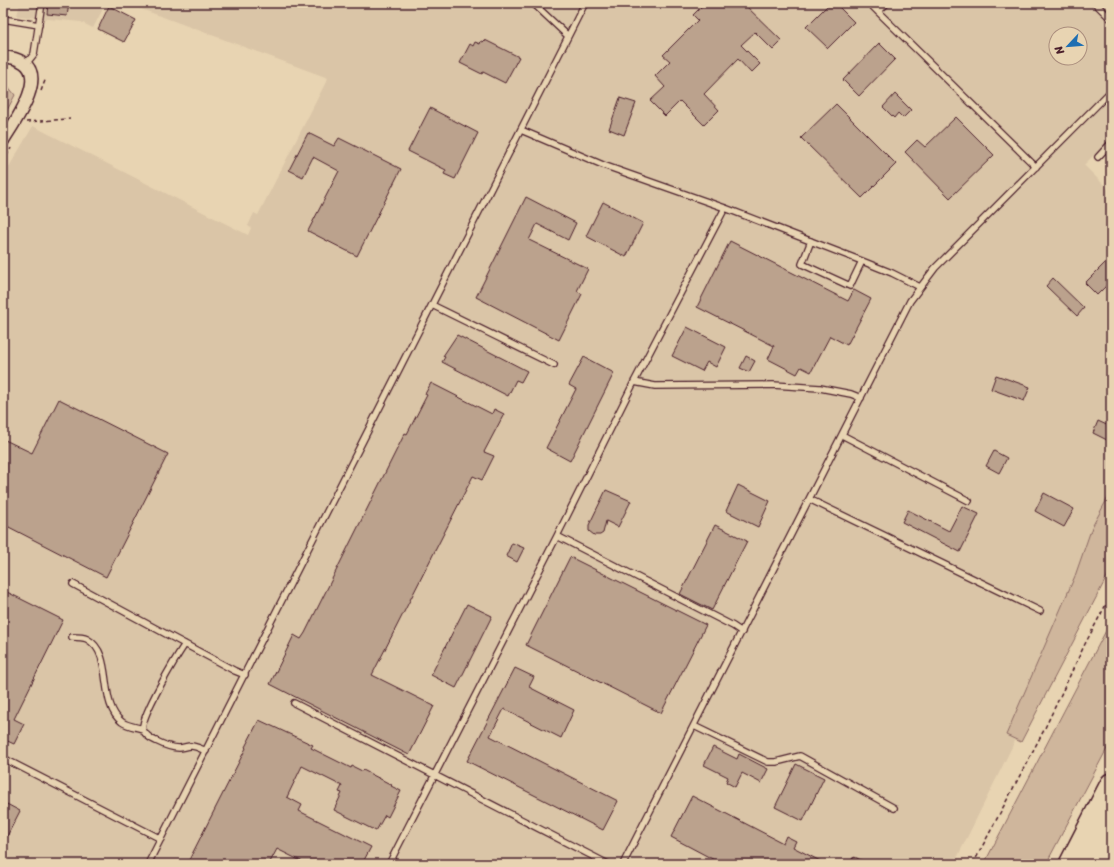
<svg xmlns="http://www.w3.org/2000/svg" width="1114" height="867" font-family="Sriracha,sans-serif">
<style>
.built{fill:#dac5a7;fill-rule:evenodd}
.green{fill:#cfb69c;stroke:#8c6a64}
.building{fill:#bba28d;stroke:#4a1f2b}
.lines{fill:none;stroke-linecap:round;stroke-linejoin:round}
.service-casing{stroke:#4a1f2b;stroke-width:8}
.minor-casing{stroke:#4a1f2b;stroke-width:14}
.motorway-casing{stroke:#4a1f2b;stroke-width:24}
.path{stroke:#4a1f2b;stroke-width:1.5;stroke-dasharray:4 3;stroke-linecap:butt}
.service{stroke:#e8d4b2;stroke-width:5.5}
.minor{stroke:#e8d4b2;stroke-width:11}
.motorway{stroke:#e8d4b2;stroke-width:21}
</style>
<rect width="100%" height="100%" fill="#e8d4b2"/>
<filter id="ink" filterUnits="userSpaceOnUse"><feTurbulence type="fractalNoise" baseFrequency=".025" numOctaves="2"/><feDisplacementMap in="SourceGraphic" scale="8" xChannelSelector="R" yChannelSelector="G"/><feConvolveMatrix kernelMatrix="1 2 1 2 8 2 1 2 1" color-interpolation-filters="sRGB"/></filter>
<g filter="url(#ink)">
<!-- built -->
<path class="built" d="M20 3H106L93 28 81 22 17 16Z
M125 3H1111V138L1084 165 1111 192V547L954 864H3V177L33 126 248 235 251 228 248 226 254 213 258 215 328 78ZM1056 34H1080V58H1056Z"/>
<!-- green -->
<path class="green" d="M3 80 15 95 3 118Z
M1111 492V569L1021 742 1006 735 1075 576 1092 527Z
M1111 621V741L1046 864H984Z"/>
<!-- building -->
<path class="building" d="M48 3 69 4 67 16 47 14Z
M705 3H743L782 41 773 50 755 32 741 45 760 64 751 73 738 59 704 94 719 110 704 125 680 101 665 116 650 101 665 87 655 76 670 61 663 55 698 20 693 15Z
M830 3H835L854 22 828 48 806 27Z
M109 6 136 20 124 42 98 29Z
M485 40 519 57 505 83 483 72 482 74 460 63 470 44 473 46 475 42 480 44 481 41 483 42Z
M879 43 895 59 859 96 843 80Z
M895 94 911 110 903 118 898 113 894 118 883 107Z
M620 98 636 103 624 135 609 129Z
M836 104 896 164 862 198 801 138Z
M430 108 478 133 455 179 444 174 446 170 408 151Z
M956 117 994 155 950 198 905 152 917 140 925 147Z
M308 133 334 146 339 138 401 169 357 256 308 231 339 171 313 157 303 177 289 170Z
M526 197 576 223 568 240 537 224 529 240 588 269 577 291 582 294 559 340 476 297Z
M603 202 643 223 626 257 586 236Z
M730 241 848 301 854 290 871 299 847 345 830 336 811 372 801 367 797 374 768 359 774 346 697 307Z
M1111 257V281L1097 295 1085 283Z
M1053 278 1084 308 1077 316 1046 286Z
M687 327 726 347 716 367 707 362 702 371 672 356Z
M457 335 527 371 521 382 516 380 508 396 442 362 445 357 443 356Z
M746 356 755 361 749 372 740 368Z
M584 357 614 373 570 461 546 448 576 389 569 385Z
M996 375 1030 387 1024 401 991 389Z
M431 383 492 414 494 409 504 414 484 452 494 456 482 480 473 476 372 675 434 706 409 755 270 684 294 635 301 639 305 633 405 433 407 434 427 395 425 394Z
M59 399 168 454 106 577 3 524V439L32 453Z
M1098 421 1111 427V442L1093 433Z
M994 451 1007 458 999 473 986 466Z
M738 485 770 501 758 527 726 511Z
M606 490 631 501 618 527 606 521 603 533 600 535H594L589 531V525Z
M1044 493 1074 509 1064 527 1035 511Z
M962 506 979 514 960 552 902 522 908 510 949 531Z
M715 525 747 541 712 610 680 594Z
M512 543 524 548 517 562 506 556Z
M570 557 706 625 661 713 526 645Z
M3 590 63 620 14 719 24 724 14 744 3 739Z
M467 604 492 616 456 688 431 675Z
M515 668 534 677 529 687 574 710 561 738 504 709 490 736 618 801 603 830 467 761Z
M259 720 313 745 311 748 351 768 352 766 362 771 363 770 392 785 391 786 401 791 388 817 385 815 376 831 334 810 342 793 339 792 342 786 302 766 287 797 302 805 299 811 371 847 362 864H307L277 849 269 864H187L246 748 245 747Z
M713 747 737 759 739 754 768 769 761 783 742 773 735 787 726 782 728 777 704 765Z
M796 764 824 778 803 821 775 807Z
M692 796 783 843 786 836 796 841 793 847 826 864H722L671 837Z
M3 802 20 811 3 844Z"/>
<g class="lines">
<defs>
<path id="service" d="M533 3 568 36
M869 3 1036 167
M1095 3 1111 19
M878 12 887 3
M3 19 39 25
M26 64 34 54 42 3
M521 130 603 165 725 208 862 261 892 273 920 287
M1098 157 1111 143
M811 241 802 264 850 286 862 261
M432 305 554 365
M634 382 655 386 773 385 820 388 851 394 861 398
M842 435 969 501
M809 499 1040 611
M557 536 733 626 742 632
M73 584 235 671 245 675
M72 637C77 637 83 637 87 639 115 654 97 703 122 722 127 726 137 727 143 729
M185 644C177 656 140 717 143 729 144 734 151 739 156 741 162 744 172 748 179 748 183 748 187 746 191 746 196 746 201 749 206 751
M294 703 608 864
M694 726 768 762H776L800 756 894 808
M3 758 161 839
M855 861 861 864
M148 864 585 3
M389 864 557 536 634 382 725 208
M623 864 910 301 935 268 1111 91"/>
<path id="minor" d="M3 57C11 57 17 58 24 63 47 79 13 124 3 141"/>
<path id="motorway" d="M1070 864 1111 784
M1090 864 1111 823"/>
</defs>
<!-- service casing -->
<use href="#service" class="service-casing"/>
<!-- minor casing -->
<use href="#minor" class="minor-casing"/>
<!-- motorway casing -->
<use href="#motorway" class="motorway-casing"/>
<!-- path -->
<path class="path" d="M41 91 46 78
M26 122 70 119
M3 162 11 148
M973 864 1044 730 1085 644 1111 595"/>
<!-- service -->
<use href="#service" class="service"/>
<!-- minor -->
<use href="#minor" class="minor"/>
<!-- motorway -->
<use href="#motorway" class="motorway"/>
</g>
</g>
<!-- margin -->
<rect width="1114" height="867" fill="none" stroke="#e8d4b2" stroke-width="16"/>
<rect x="8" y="8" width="1098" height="851" fill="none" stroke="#4a1f2b" stroke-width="1.5" filter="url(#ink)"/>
<!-- north arrow -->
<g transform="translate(1068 46) rotate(244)"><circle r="19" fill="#e8d4b2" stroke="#a98c7c"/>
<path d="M0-3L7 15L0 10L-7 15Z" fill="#1f6fb2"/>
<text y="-6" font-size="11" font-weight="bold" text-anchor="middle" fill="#4a1f2b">N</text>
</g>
</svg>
